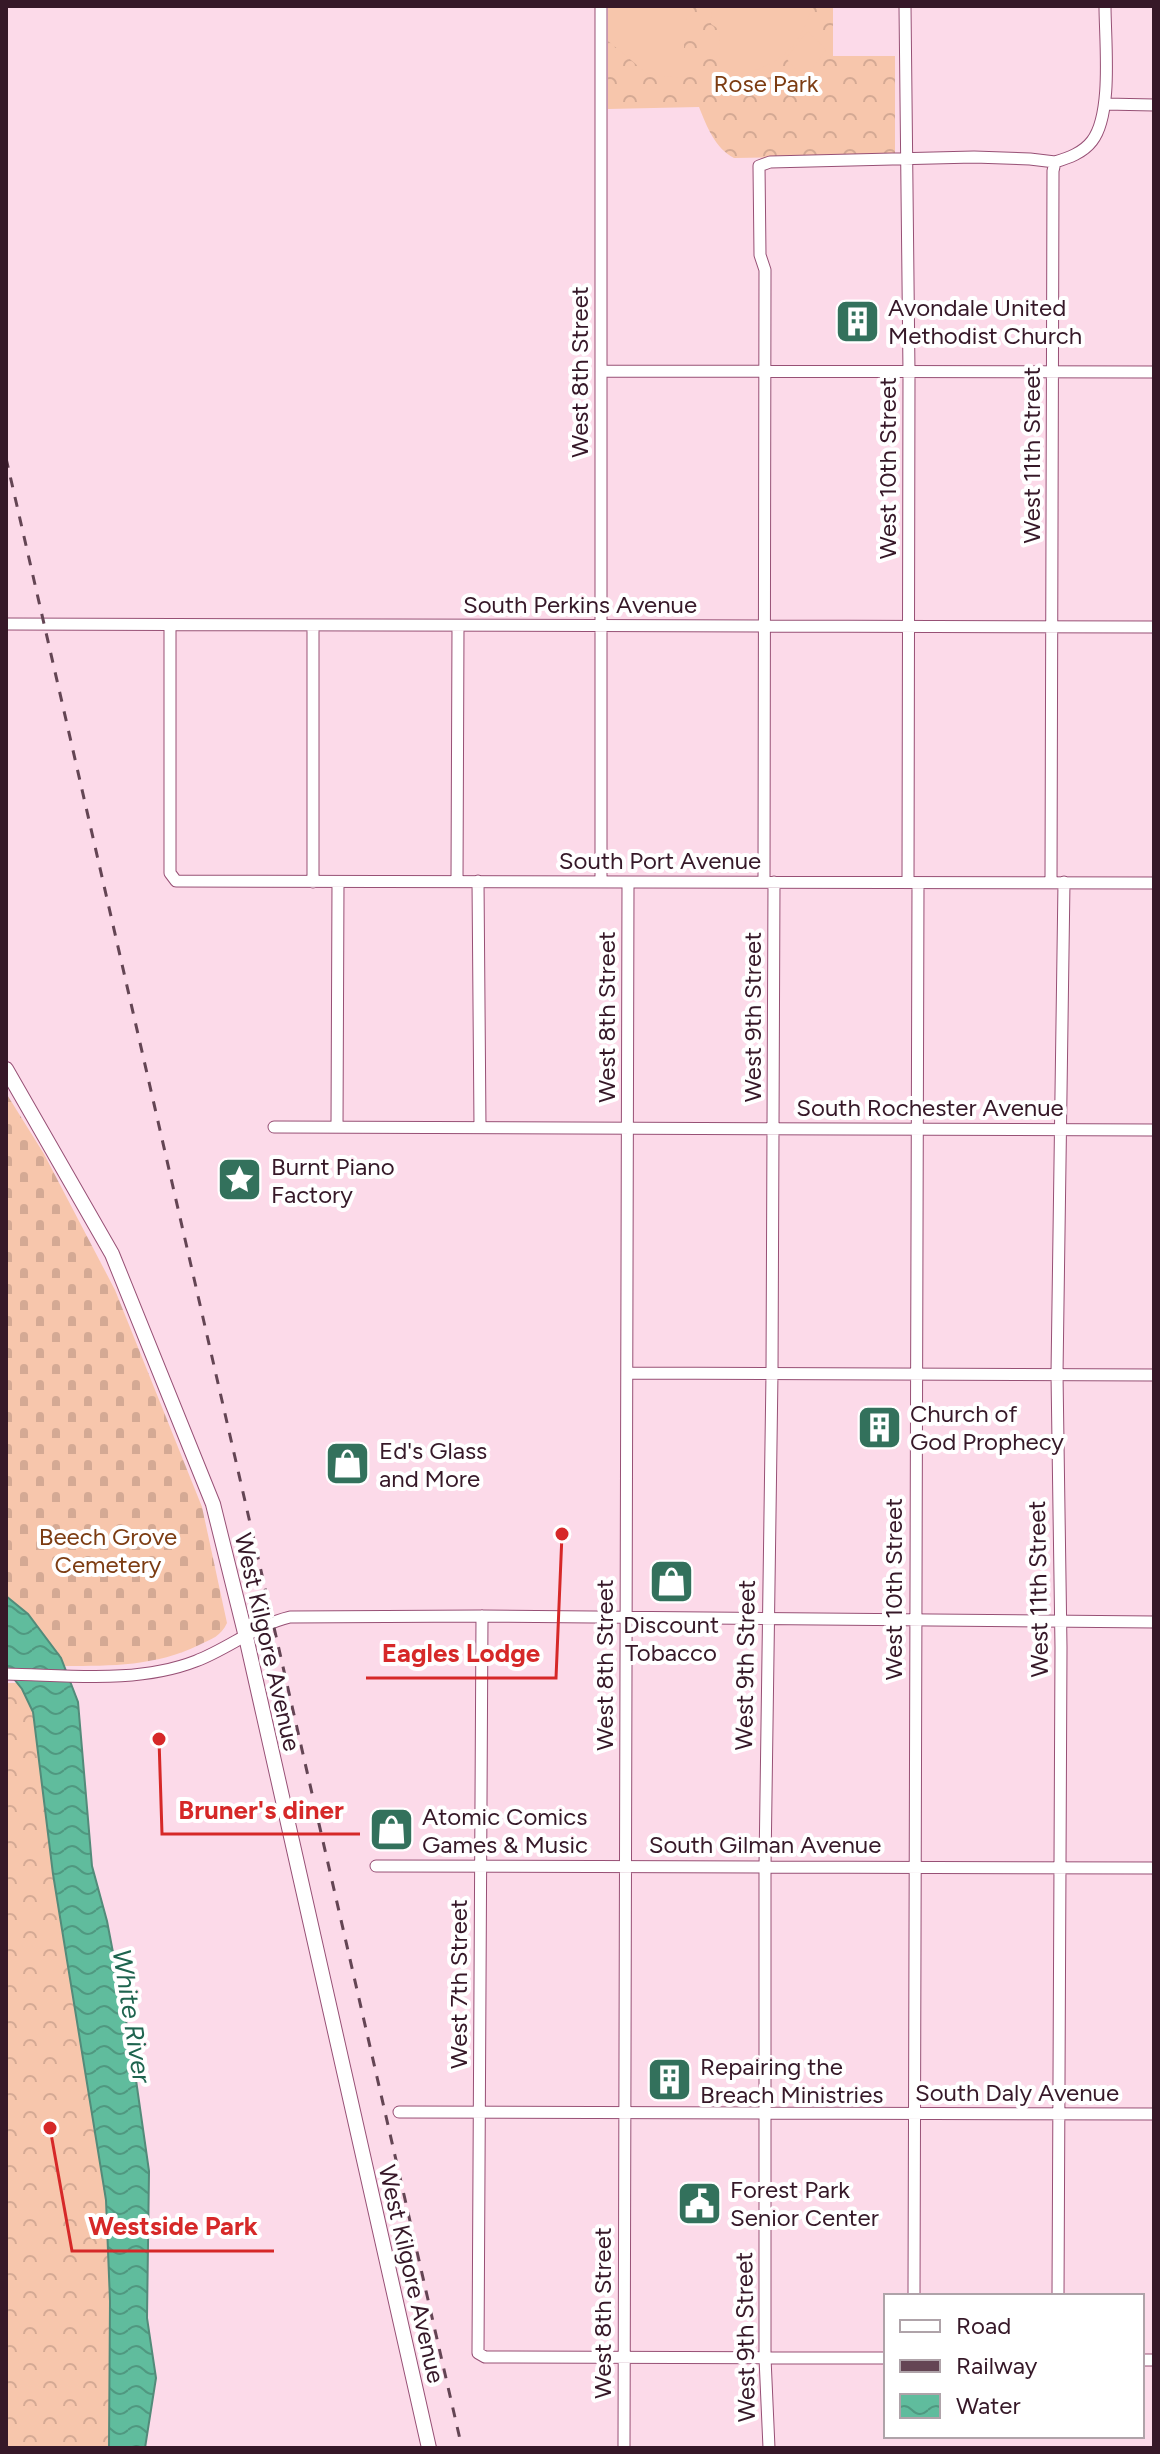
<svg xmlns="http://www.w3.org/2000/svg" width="1160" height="2454" font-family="Figtree,sans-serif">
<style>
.forest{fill:url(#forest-crowns)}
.cemetery{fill:url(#cemetery-stones)}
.pitch{fill:#f7c6ac}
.water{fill:url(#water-waves);stroke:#538b7a;stroke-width:2}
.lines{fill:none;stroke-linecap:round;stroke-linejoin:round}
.minor-casing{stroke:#975075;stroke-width:13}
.major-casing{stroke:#975075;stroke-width:16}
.minor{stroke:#fff;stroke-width:11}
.major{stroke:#fff;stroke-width:14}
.rail{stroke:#644554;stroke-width:3;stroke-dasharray:10 10;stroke-linecap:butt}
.labels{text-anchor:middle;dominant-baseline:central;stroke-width:8;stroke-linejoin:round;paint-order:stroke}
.park-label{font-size:24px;fill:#7c3c12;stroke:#fff}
.poi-label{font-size:24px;fill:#361828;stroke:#fff;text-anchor:start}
.street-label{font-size:24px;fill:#361828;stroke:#fff}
.water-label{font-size:26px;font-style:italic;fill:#1e644f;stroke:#fff}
.leader{fill:none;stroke:#d62828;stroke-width:3}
.callout-dot{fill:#d62828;stroke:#fff;stroke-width:3}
.callout-label{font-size:26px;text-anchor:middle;font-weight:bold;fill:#d62828;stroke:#fff;stroke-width:8;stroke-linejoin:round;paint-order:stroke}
</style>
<defs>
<pattern id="forest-crowns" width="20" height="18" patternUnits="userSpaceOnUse" patternTransform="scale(2)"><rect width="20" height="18" fill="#f7c6ac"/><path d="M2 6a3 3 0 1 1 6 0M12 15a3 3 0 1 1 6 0" fill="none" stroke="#d4a994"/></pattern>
<pattern id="cemetery-stones" width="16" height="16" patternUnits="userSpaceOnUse" patternTransform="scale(2)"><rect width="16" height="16" fill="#f7c6ac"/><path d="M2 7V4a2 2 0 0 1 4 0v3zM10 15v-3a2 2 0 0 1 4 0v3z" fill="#d4a994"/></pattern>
<pattern id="water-waves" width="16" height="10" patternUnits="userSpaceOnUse" patternTransform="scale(2)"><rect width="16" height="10" fill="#60bc9d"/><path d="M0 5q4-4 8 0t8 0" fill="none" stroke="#509880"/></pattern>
</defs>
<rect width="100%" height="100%" fill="#fcdae9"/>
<!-- forest -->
<path class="forest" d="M608 6H833V56H895V153L892 156 734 158C715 148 707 127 699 107L608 109Z
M6 1683H19L33 1712 53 1874 106 2200 110 2301 109 2448H6Z"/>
<!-- cemetery -->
<path class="cemetery" d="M6 1093 44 1154 115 1290 202 1507 227 1623C221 1636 212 1639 199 1645 156 1666 112 1666 65 1666L28 1614 6 1596Z"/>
<!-- pitch -->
<path class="pitch" d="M608 6H693V14L684 21V78L649 75 608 41Z
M712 6H812C799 56 768 72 719 77L720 30 711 24Z
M808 31 826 50 804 79 786 58Z"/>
<!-- water -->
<path class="water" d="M6 1596 28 1614 61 1658 78 1702 92 1866 107 1921 132 2052 149 2171 147 2318 156 2378 145 2448H109L110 2301 106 2200 53 1874 33 1712 22 1689 6 1669Z"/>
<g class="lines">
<defs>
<path id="minor" d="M601 6V881
M905 6 909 372 908 882
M1105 104 1154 105
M601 371 1154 372
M6 624 1154 627
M170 625V873L176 881 1154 883
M457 881 458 626
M478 881 480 1127
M313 882V625
M764 882 765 270 760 255 759 166 770 162 974 157 1030 159 1055 162
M1051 882 1053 171 1055 162C1068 158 1083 153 1092 141 1113 114 1105 41 1105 6
M274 1127 1154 1130
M337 1127 338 882
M627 1373 1154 1375
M482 1616 478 2353 485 2357 886 2358
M6 1674C68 1675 137 1684 196 1661 228 1649 256 1625 290 1617L482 1616 1154 1622
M376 1866 1154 1868
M399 2112 1154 2114
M914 2296 918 883
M1058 2296 1061 1647 1057 1374 1064 882
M1142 2360H1154
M624 2448 628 883
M769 2448 765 2358V1866L772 1373 774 882"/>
<path id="major" d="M6 1069 112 1254 213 1504 246 1637 429 2448"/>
</defs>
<!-- minor casing -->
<use href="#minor" class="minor-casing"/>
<!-- major casing -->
<use href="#major" class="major-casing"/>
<!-- minor -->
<use href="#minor" class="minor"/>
<!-- major -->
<use href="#major" class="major"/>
<!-- rail -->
<path class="rail" d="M6 458 462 2448"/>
</g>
<!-- icons -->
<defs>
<symbol id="building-square" viewBox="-11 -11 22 22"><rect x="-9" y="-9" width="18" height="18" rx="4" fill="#33715c" stroke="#fff"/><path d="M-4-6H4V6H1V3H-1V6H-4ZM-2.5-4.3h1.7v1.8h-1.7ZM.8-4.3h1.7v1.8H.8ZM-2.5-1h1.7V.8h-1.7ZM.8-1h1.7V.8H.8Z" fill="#fff"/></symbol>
<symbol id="sight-square" viewBox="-11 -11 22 22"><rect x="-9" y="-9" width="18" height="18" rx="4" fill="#33715c" stroke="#fff"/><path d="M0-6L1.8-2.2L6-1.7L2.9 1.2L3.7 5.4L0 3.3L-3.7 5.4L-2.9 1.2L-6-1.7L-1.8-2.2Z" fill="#fff"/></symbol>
<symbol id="shop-square" viewBox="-11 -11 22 22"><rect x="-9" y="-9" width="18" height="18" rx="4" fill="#33715c" stroke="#fff"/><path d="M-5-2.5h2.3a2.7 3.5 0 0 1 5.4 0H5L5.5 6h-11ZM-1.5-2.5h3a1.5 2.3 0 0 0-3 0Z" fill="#fff"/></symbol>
<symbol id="civic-square" viewBox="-11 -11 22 22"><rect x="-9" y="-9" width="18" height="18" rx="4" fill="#33715c" stroke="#fff"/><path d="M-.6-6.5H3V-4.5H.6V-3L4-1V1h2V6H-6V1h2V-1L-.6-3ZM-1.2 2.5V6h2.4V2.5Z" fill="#fff"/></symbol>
</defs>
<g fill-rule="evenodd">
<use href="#building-square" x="832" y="296" width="51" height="51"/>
<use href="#sight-square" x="214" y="1154" width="51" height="51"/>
<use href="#building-square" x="854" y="1402" width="51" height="51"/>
<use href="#shop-square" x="322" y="1438" width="51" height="51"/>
<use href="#shop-square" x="646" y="1556" width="51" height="51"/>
<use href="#shop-square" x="366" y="1804" width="51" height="51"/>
<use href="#building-square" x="644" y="2054" width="51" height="51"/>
<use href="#civic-square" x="674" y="2178" width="51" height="51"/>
</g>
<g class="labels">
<!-- park labels -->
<g class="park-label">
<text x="766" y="83">Rose Park</text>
<text x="108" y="1536">Beech Grove<tspan x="108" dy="28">Cemetery</tspan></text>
</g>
<!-- poi labels -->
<g class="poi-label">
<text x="888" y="307">Avondale United<tspan x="888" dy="28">Methodist Church</tspan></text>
<text x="271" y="1166">Burnt Piano<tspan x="271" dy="28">Factory</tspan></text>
<text x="910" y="1413">Church of<tspan x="910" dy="28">God Prophecy</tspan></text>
<text x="379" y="1450">Ed's Glass<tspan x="379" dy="28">and More</tspan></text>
<text x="671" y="1624" text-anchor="middle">Discount<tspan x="671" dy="28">Tobacco</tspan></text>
<text x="422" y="1816">Atomic Comics<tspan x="422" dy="28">Games &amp; Music</tspan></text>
<text x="700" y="2066">Repairing the<tspan x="700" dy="28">Breach Ministries</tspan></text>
<text x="730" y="2189">Forest Park<tspan x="730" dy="28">Senior Center</tspan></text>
</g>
<!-- street labels -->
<g class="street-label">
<text transform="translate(579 372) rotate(-90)">West 8th Street</text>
<text transform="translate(1031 455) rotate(-90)">West 11th Street</text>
<text transform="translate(887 468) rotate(-90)">West 10th Street</text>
<text x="580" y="604">South Perkins Avenue</text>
<text x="660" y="860">South Port Avenue</text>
<text transform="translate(606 1017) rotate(-90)">West 8th Street</text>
<text transform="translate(752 1017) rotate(-90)">West 9th Street</text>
<text x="930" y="1107">South Rochester Avenue</text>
<text transform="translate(893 1589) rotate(-90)">West 10th Street</text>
<text transform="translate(1038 1589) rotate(-91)">West 11th Street</text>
<text transform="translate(268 1642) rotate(77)">West Kilgore Avenue</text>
<text transform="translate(604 1665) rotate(-90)">West 8th Street</text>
<text transform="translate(745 1665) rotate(-89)">West 9th Street</text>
<text x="765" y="1844">South Gilman Avenue</text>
<text transform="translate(458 1984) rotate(-90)">West 7th Street</text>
<text x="1017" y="2092">South Daly Avenue</text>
<text transform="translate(412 2274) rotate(77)">West Kilgore Avenue</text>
<text transform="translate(602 2313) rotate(-90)">West 8th Street</text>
<text transform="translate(745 2337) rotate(-91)">West 9th Street</text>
</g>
<!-- water labels -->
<g class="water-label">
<text transform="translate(132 2016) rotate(81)">White River</text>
</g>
</g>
<!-- callouts -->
<path class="leader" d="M562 1534L556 1678H366M159 1739L162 1834H360M50 2128L72 2251H274"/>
<g class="callout-dot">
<circle cx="562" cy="1534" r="8"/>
<circle cx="159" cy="1739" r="8"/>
<circle cx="50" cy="2128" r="8"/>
</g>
<g class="callout-label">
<text x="461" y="1662">Eagles Lodge</text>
<text x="261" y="1819">Bruner's diner</text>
<text x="173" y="2235">Westside Park</text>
</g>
<!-- border -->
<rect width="1160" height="2454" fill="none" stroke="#361828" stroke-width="16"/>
<!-- legend -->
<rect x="884" y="2294" width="260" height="144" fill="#ffffff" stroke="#afa3a9" stroke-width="2"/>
<rect x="900" y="2320" width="40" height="12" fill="#ffffff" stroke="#afa3a9" stroke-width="2"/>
<text x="956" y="2334" font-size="24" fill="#361828">Road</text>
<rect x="900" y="2360" width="40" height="12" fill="#644554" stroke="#afa3a9" stroke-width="2"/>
<text x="956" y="2374" font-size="24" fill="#361828">Railway</text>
<rect x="900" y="2394" width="40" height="24" fill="url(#water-waves)" stroke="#afa3a9" stroke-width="2"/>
<text x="956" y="2414" font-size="24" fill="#361828">Water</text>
</svg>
